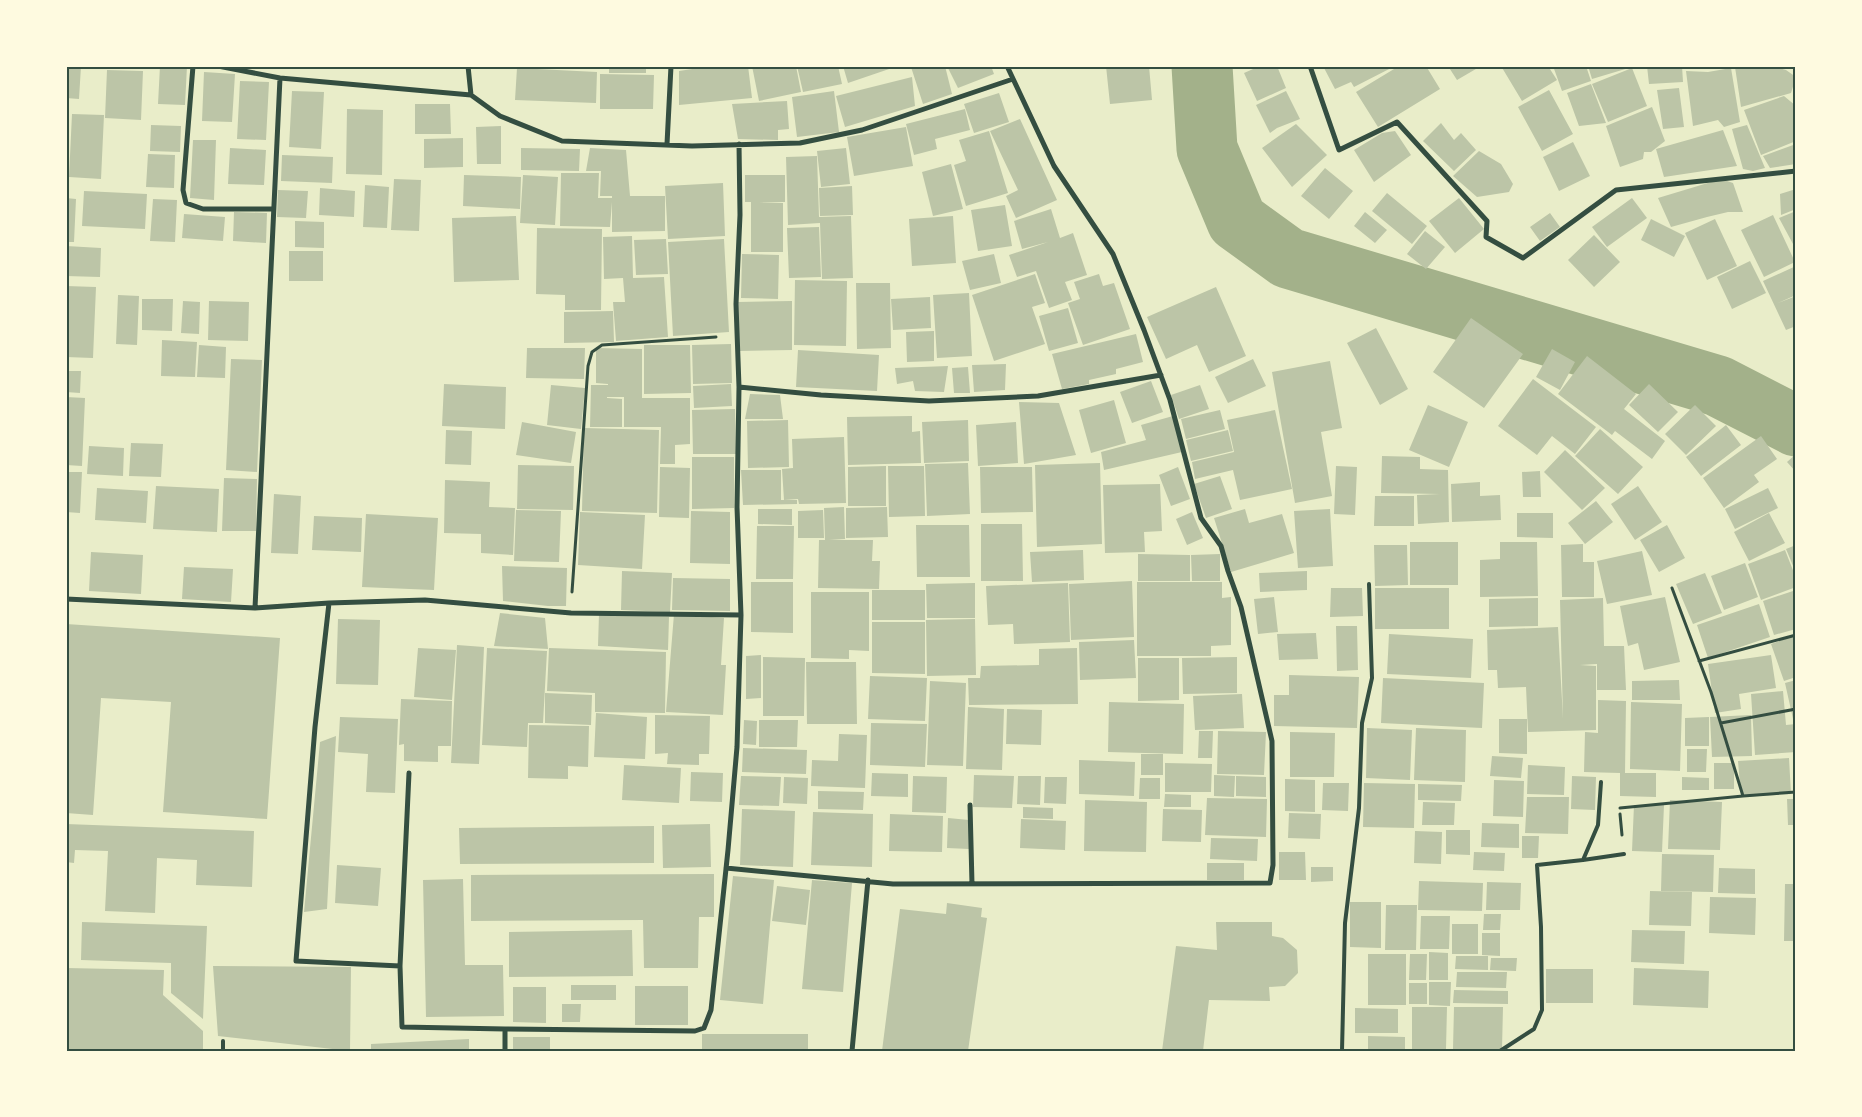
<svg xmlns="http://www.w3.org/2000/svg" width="1862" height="1117" font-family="'Public Sans',sans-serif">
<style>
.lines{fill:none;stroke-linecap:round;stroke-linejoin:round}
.river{stroke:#a3b18a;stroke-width:61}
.building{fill:#bcc5a7}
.path{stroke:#344e41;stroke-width:3}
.service{stroke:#344e41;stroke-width:4}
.minor{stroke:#344e41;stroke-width:5}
.neatline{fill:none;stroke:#344e41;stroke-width:2}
</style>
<rect width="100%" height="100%" fill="#e9edc9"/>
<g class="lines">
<!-- river -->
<path class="river" d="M1202 66 1207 149 1237 221 1288 258 1718 386 1796 426"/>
</g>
<!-- building -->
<path class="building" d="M66 66H81L79 99 66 98Z
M160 66H187L185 105 158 104Z
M609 66H646V73H609Z
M712 66H748L752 98 679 105V71Z
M752 66H796L801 92 759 101Z
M797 66H838L842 84 803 92Z
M843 66H895V67L848 83Z
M913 66H945L952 94 923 104 911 67Z
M947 66H991L994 74 958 88Z
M1106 66H1149L1152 100 1110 104Z
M1260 66H1277L1286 88 1257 101 1244 73Z
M1323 66H1395L1354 87 1351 82 1335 89Z
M1399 66H1426L1440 89 1378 127 1356 92Z
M1448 66H1481L1457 80Z
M1501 66H1548L1557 80 1522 101Z
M1553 66H1586L1591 81 1562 91Z
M1588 66H1632V67L1592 79Z
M1647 66H1682L1683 82 1649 84Z
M1759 66H1771L1786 70 1796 77 1791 93 1741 107 1735 67 1756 69Z
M517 68 597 72 596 103 515 100Z
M1632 68 1647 106 1608 122 1592 84Z
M1731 68 1740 122 1724 127 1718 120 1693 126 1686 71 1708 72Z
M107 70 143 71 141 120 105 118Z
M204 72 235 74 232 122 202 121Z
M600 74 654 75 653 109H600Z
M912 77 915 106 845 127 836 96Z
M240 81 269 82 266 140 237 139Z
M1591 84 1606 123 1579 126 1567 93Z
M1679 88 1684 127 1663 129 1657 90Z
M1549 90 1573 134 1542 151 1518 107Z
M292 91 324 92 321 149 289 147Z
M834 91 839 132 797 137 792 97Z
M1286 91 1300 119 1277 128 1270 133 1256 105Z
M999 93 1009 122 974 133 964 104Z
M1784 96 1796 106V141L1761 155 1744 110Z
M787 101 789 129 778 130V140L738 139 732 104Z
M415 104H450L451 134H415Z
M1652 107 1665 141 1651 152H1644L1643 159 1620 167 1606 126Z
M347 109 383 110 382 175 346 174Z
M965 109 970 130 935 139 937 149 914 155 906 124Z
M72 114 104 115 101 179 69 177Z
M1020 119 1057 200 1016 218 1006 196 1018 190 990 131Z
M1441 123 1454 140 1461 133 1476 150 1454 171 1423 141Z
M1296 124 1327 155 1292 187 1262 148Z
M151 125 181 126 180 152 150 151Z
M1747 125 1765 168 1753 171 1743 169 1732 129Z
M501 126V164H477L476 127Z
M906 127 913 166 854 176 847 137Z
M1723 130 1737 166 1664 177 1656 149Z
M989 131 1008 193 966 206 954 165 966 161 959 140Z
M1395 131 1411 155 1374 182 1354 150 1382 133Z
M463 138V167L424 168V139Z
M193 140H216L214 200 190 198Z
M1573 142 1590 176 1559 191 1543 157Z
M1796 144V164L1770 168 1763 156Z
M230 148 266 150 264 185 228 184Z
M521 148 580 149 579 171 521 170Z
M590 148 626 150 630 196H665V231L612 232V202L610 227 560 226 561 173H599L598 198H612V196H600L601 171H586Z
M846 148 850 184 821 187 817 151Z
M1479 151 1501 164 1513 184 1509 192 1477 197 1453 176Z
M148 154 175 155 174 188 146 187Z
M282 155 333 157 332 183 281 181Z
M817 156 819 217 851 216 853 278 822 279 820 223 788 225 786 157Z
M951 164 963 209 933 216 922 172Z
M1325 168 1353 191 1329 219 1301 196Z
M464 175 521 177 520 209 463 206Z
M523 175 558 177 555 225 520 223Z
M745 175H785V202H759L783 203V252H751V202H745Z
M394 179 421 180 419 231 391 230Z
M1721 179 1733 183 1743 212H1728L1707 217 1671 227 1658 198Z
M723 183 725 236 668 239 665 186Z
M365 185 389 187 387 228 363 227Z
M852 186 853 215 820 216 819 188Z
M320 188 355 191 354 217 319 215Z
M1796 189V209L1781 215 1780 194Z
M278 190 308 191 306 218 277 217Z
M84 191 147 194 145 229 82 226Z
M1387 193 1427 226 1412 244 1372 211Z
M66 198 76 199 74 242H66Z
M1459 198 1484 229 1455 253 1429 221Z
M1632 198 1647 218 1607 247 1592 227Z
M153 199 177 200 175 242 150 241Z
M1005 205 1012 246 978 251 971 210Z
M1051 209 1060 238 1073 233 1087 275 1065 282 1072 300 1049 308 1036 271 1017 277 1009 255 1048 242 1022 249 1014 221Z
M1796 211V243L1793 244 1779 218Z
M234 212 267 213 266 243 233 241Z
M1365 212 1387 230 1375 243 1354 226Z
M1550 213 1560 227 1540 241 1530 227Z
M184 214 225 217 223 241 182 238Z
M1773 215 1795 262 1764 277 1741 230Z
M516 216 519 280 454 282 452 218Z
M953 216 956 263 912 266 909 219Z
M1651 219 1685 236 1674 257 1641 240Z
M1715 219 1737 266 1707 280 1685 233Z
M295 221 324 222V248L295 247Z
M819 227 821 277 789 278 787 228Z
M537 228 602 229 601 310H565V295L536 294Z
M1425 231 1445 247 1426 269 1407 254Z
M1594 235 1620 262 1594 287 1568 260Z
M632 236 633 278 664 277 668 337 616 341 613 302H625L623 278 604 279 603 237Z
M666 239 668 274 636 275 634 240Z
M724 239 729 332 673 336 668 242Z
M66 246 101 248 100 277 66 276Z
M289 251H323V281H289Z
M742 254 779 255 778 299 741 298Z
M994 254 1001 283 970 290 962 261Z
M1750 261 1766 293 1732 309 1717 277Z
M1796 266V295L1778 303 1796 296V326L1786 330 1763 281Z
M1035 274 1045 303 1032 307 1045 344 994 361 972 295Z
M1099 274 1103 286 1114 283 1130 329 1083 345 1068 303 1080 299 1074 282Z
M795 280 847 281 846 346 794 345Z
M856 283H890L891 348 857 349Z
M66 286 96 287 93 358 66 357Z
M1216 287 1246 356 1209 372 1197 345 1166 359 1147 317Z
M969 293 972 356 937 358 933 295Z
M118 295 139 296 137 345 116 344Z
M930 297 931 328 893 330 891 299Z
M142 299H173L172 331 142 330Z
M183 301 200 302 199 334 181 333Z
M209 301 249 302 248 341 208 340Z
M792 301V350L739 351 738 302Z
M1068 308 1078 343 1049 351 1039 316Z
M613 311 614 342 564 343V312Z
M1471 318 1523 354 1484 408 1433 372Z
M1376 328 1408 389 1380 405 1347 343Z
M934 331V361L907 362 906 332Z
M1136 334 1143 362 1116 369V374L1089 380V384L1062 389 1052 354Z
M162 340 197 342 195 377 161 376Z
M731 344 732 383 693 384 692 345Z
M199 345 226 347 225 378 197 377Z
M644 345H690L691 393 644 394Z
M527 348H585L584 379 526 378Z
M596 348 642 349V398H690V444L675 445V464H660L661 427H624V397H607V398L622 399V427H590L591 385H608V384L596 383Z
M1552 349 1575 362 1560 390 1536 377Z
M798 350 879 355 877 391 796 387Z
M1587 356 1636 394 1624 409 1665 441 1652 459 1615 431 1612 435 1558 394Z
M231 359 262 360 257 472 226 470Z
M1253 359 1266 386 1228 403 1215 377Z
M1330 361 1342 428 1321 432 1332 496 1295 503 1272 372Z
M1006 364 1005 390 974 392 972 365Z
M948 366 944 392 915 391 913 381 897 384 895 368Z
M968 367 970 393H954L952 368Z
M66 371H81L80 393 66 392Z
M1533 379 1596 427 1575 454 1552 436 1537 455 1498 426Z
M1151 381 1163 412 1132 423 1120 392Z
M444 384 506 387 505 429 442 426Z
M731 384 732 406 694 408 693 386Z
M1649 384 1678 412 1658 432 1629 405Z
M551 385 585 388 581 429 547 425Z
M1200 385 1209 409 1179 419 1171 395Z
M750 394 780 395 783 419H745Z
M66 397 85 398 82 466 66 465Z
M1114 400 1126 443 1091 453 1079 410Z
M1019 402 1059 403 1076 455 1024 464Z
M1428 405 1468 422 1449 467 1409 450Z
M1695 405 1716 426 1686 455 1665 434Z
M735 409 736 454H693L692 410Z
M1220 410 1225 429 1186 439 1181 419Z
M1275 410 1292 489 1240 500 1233 470 1195 479 1192 462 1234 452 1227 420Z
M912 416V432L920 431 921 463 848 465 847 417Z
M1173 416 1182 452 1104 470 1101 452 1146 440 1141 425Z
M788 420 789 467 748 468 747 421Z
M968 420 969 461 924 463 922 422Z
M522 422 576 432 571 463 516 455Z
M1016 422 1018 463 978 466 976 425Z
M1726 425 1741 445 1701 476 1686 457Z
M584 428 659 430 657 513 582 511Z
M1600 429 1643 467 1618 494 1575 456Z
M446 430 472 431 471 465 445 464Z
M1228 430 1233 451 1191 461 1186 440Z
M1761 436 1777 459 1754 475 1759 482 1724 508 1703 478Z
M844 437 846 503 799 504 798 499 784 500 782 469 793 468 792 439Z
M131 443 163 444 161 477 129 476Z
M89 446 124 448 123 476 87 474Z
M1565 450 1605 488 1582 510 1544 472Z
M1796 454V472L1787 462Z
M1382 456 1420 457V469L1448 470 1449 522 1418 524 1417 495 1440 494 1381 493Z
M692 457H734V508L692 509Z
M968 463 970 514 927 516 925 464Z
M1100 463 1102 544 1037 547 1035 465Z
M518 465 574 466 573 510 517 509Z
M886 466V506H848V467Z
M888 466H924L925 516 889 517Z
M1336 466 1357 467 1355 515 1334 514Z
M660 467 690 468 689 518 659 517Z
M980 467H1032L1033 512 981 513Z
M1178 467 1190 499 1171 506 1159 475Z
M741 470H781V500H797V504L743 505Z
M1540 471 1541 497H1523L1522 472Z
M66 472H82L80 513 66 512Z
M1220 476 1232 509 1206 518 1194 484Z
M224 478 257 479 256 531H222Z
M445 480 490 482 489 507 515 508 513 555 481 553V534L444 533Z
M1480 482V496L1500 495 1501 520 1452 522 1451 484Z
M1160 484 1162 531 1144 532 1145 552 1105 553 1103 485Z
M156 486 219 489 217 532 153 529Z
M1638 486 1662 522 1635 540 1611 504Z
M97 488 148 491 146 523 95 520Z
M1768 488 1778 508 1735 529 1725 509Z
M274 494 301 496 298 554 271 553Z
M1375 496H1414V526H1374Z
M1596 501 1613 522 1585 544 1568 523Z
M844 507 845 539 829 540H873L872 561H880L879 589 818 588 819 540H825L824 508Z
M887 507 888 537 846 538V508Z
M758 509H792V525L758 524Z
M1245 509 1249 523 1282 514 1294 553 1231 572 1214 518Z
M1330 509 1333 566 1298 568 1294 511Z
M516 510 561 511 559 562 514 561Z
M823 510 824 538H798V511Z
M691 511 730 512V564L690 563Z
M580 512 645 515 642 569 578 565Z
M1192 512 1203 538 1187 545 1176 519Z
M1517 513H1553V538L1517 537Z
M1769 513 1785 543 1749 561 1734 532Z
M366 514 438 518 434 590 362 587Z
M314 516 362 518 361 552 312 550Z
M981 524H1022L1023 581H981Z
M916 525H969L970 577H917Z
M1667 525 1685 558 1659 572 1640 540Z
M757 526H794L793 579H756Z
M1410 542H1458V585H1410Z
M1500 542H1537L1538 596 1480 597V560L1500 559Z
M1583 544V562H1594V597H1562L1561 545Z
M1374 545H1407L1408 585 1375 586Z
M1796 545V573L1786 549Z
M1083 550 1084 580 1032 582 1030 552Z
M1785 550 1796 578V587L1761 600 1748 564Z
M1642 551 1652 595 1607 604 1597 561Z
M91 552 143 555 141 594 89 591Z
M1138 554 1190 555V581H1138Z
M1220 554V581H1192L1191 555Z
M1745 563 1758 597 1724 610 1711 576Z
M502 566 567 568 566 606H548L503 601Z
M184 567 233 569 231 602 182 599Z
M622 571 672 573 670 612 621 610Z
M1307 571V590L1260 592 1259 573Z
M1705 573 1722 613 1693 624 1676 584Z
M673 578 730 579V611L672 610Z
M1132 581 1134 637 1071 640 1069 584Z
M751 582H793V633L751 632Z
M1137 582H1222V598L1231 597V645L1211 646V656H1137Z
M975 583V618H927L926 584Z
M1068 583 1070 642 1014 644 1013 624 988 625 986 586Z
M1331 588H1362L1363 616 1330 617Z
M1375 588H1449V629H1375Z
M872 590H925V620H872Z
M1796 590V629L1774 635 1763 601Z
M811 592H869V651L849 650V659L811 658Z
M1274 597 1278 632 1258 634 1254 599Z
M1665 597 1680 662 1644 670 1638 643 1628 646 1620 606Z
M1538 598V626L1489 627V599Z
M1603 598 1604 646H1624L1626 690H1597V664L1580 665 1596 666V730L1528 732 1526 687 1498 688 1497 670H1488L1487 630 1558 627 1563 719 1560 600Z
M1759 604 1770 637 1708 658 1697 625Z
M500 613 545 618 548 649 494 646Z
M599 614 669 617 668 650 598 646Z
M674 614 724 618 721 665H726L723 715 666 712Z
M338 619 380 620 378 685 336 684Z
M975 619 976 675 927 676 926 620Z
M872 622H925V674L872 673Z
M66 624 280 638 267 819 163 812 171 702 101 698 93 815 66 813Z
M1336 626H1357L1358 670 1337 671Z
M1316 633 1318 659 1279 660 1277 634Z
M1389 634 1473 639 1471 678 1387 674Z
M1796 635V677L1784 681 1771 644Z
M1134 640 1136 678 1080 680 1079 642Z
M457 645 484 647 479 764 451 763Z
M418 648 456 650 452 700 414 697Z
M487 648 547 651 543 723H528L527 747 482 745Z
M549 648 666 652 665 713 595 712V693L547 691Z
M1077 648 1078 704 969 705 968 678H980L981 666 1039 665V649Z
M761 655V698L746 699V656Z
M1771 655 1776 688 1739 694 1741 709 1715 713 1708 664Z
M763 657 805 658 804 716H763Z
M1237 657V693L1183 694 1182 658Z
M1138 658H1179V700L1138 701Z
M806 662H856L857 724H807Z
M1289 675 1359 677 1357 728 1274 726V695H1289Z
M870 676 927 678 925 721 868 719Z
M1383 678 1484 683 1482 728 1381 723Z
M1679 680 1680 700H1632V681Z
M1796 680V719H1793L1785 683Z
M930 681 966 683 963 766 927 765Z
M1783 691 1786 725 1796 724V752L1755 755 1751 694Z
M545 693 592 695 591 725 545 723Z
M1242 694 1244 728 1195 730 1193 696Z
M401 699 452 701 451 746H438V762L404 761V744L399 745Z
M1598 700 1626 701 1625 773H1656V797L1620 796V773L1584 772 1585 732 1598 733Z
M1109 702 1184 704 1183 754 1108 752Z
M1631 702 1682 704 1680 771 1630 769Z
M968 707 1004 709 1002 770 966 769Z
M1007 709 1042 710 1041 745 1006 744Z
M596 713 647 717 645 759 594 757Z
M655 715 710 716 709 754H699V765L667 764 668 753 655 754Z
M1751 715 1752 756 1712 757 1710 717Z
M340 717 398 719 395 793 366 792 368 754 338 752Z
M1709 717V746H1685V718Z
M1499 719H1527V754L1499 753Z
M744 720 757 721 756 745 743 744Z
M759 720H798L797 747H759Z
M871 723 927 724 925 767 870 765Z
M529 725 589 726 588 767 568 766V779L528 778Z
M1367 728 1412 730 1410 780 1366 778Z
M1416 728 1466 730 1465 782 1414 780Z
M1199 731H1213L1212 758H1198Z
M1218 731 1266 732 1264 775 1217 774Z
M1290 732 1335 733 1334 777H1290Z
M839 734 867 735 865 788 811 786 812 760 838 761Z
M336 736 327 909 304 912 320 742Z
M743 748 807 750 806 774 742 772Z
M1687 749H1707L1706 772H1687Z
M1141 754H1163V775H1141Z
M1492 756 1523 758 1521 778 1490 776Z
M1789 758 1791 794 1741 797 1738 761Z
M1079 760 1135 762 1134 796 1079 794Z
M1165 763 1212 764 1211 792H1165Z
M1714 763H1734V789H1714Z
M624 765 681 768 679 803 622 800Z
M1528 765 1565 767 1564 795 1527 794Z
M691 772 723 773 722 802 690 801Z
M872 773 908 774V797L871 796Z
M974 775 1014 776 1012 808 973 807Z
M1214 775 1235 776 1234 797 1214 796Z
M741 776 781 777 779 806 739 805Z
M913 776 947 777 946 813 912 812Z
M1018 776H1041L1040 805 1017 804Z
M1236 776 1266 777V797L1236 796Z
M1572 776 1596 777 1595 810 1571 809Z
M784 777 808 778 807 804 783 803Z
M1045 777H1067L1066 804 1044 803Z
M1682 777 1709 778V790H1682Z
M1140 778H1160V799H1139Z
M1285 779 1315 780V812L1285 811Z
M1494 780 1524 781 1523 817 1493 816Z
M1323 783H1349L1348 811 1322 810Z
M1364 783 1415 784 1414 828 1363 827Z
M1418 784 1462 785 1461 801 1418 800Z
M818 791 864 792 863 810 818 809Z
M1165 794 1191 795V807H1164Z
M1527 797H1569L1568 834 1525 833Z
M1207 798 1267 799 1266 837 1205 835Z
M1787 799H1796V825H1788Z
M1085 800 1147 802 1146 852 1084 851Z
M1670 800 1722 802 1720 850 1668 849Z
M1423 802 1455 803 1454 825H1422Z
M1634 805H1664L1662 852 1632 851Z
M1023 807 1053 808V819L1023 818Z
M742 809 795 811 793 867 740 865Z
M1163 809 1202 810 1201 842 1162 841Z
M813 812 873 814 872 867 811 865Z
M1289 813 1321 814 1320 839 1288 838Z
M890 814 943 816 942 852 889 851Z
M948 818 969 820V849L947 848Z
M1021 819 1066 821 1065 850 1020 848Z
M1482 823 1519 824V848L1481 847Z
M66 824 254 831 252 887 196 885 197 860 157 858 155 913 105 911 108 851 75 850 74 863 66 862Z
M710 824 711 867 663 868 662 825Z
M654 826V863L460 864 459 828Z
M1446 830H1470V855L1446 854Z
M1415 831 1442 832 1441 864 1414 863Z
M1522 836H1539L1538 858H1522Z
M1211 838 1258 839 1257 861 1210 859Z
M1279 852H1305L1306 880H1279Z
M1474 852 1505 853 1504 871 1473 870Z
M1662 854 1714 855 1713 892 1661 891Z
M1207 863H1244V880H1207Z
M337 865 381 868 378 906 335 903Z
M1311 867H1333V881L1311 882Z
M1719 868 1755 869V894L1718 893Z
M714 874V917H699L698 968H644L643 920 471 921V875Z
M733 876 774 880 763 1004 720 1000Z
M463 879 465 965H503L504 1016 426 1017 423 880Z
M812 880 852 883 843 992 802 989Z
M1419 881 1483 883 1482 911 1418 910Z
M1487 882 1521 883 1520 910H1486Z
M1785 884H1796V941H1784Z
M777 886 810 890 806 925 772 921Z
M1650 891 1692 892 1691 926 1649 925Z
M1710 897 1756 898 1755 935 1709 933Z
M1350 902H1381V948L1350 947Z
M947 903 982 908 981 917 987 918 968 1051H882L900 909 946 914Z
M1386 905H1417L1416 950H1385Z
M1484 914H1501L1500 930H1483Z
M1421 916H1450L1449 949H1420Z
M82 922 207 926 203 1019 171 993V963L81 960Z
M1216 922H1272V936L1283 938 1297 950 1298 973 1285 986 1269 987 1270 1001 1209 1000 1203 1051H1162L1176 946 1217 950Z
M1452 924H1478V954H1452Z
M632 930 633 976 509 977V932Z
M1632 930 1685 931 1684 964 1631 962Z
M1482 933H1500V956L1482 955Z
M1429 952 1448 953V980H1429Z
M1368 954H1406V1005H1368Z
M1410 954H1427L1426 980H1409Z
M1456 956H1488V970L1455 969Z
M1491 958H1517L1516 971 1490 970Z
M213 966 351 967 350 1051 218 1036Z
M66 968 164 970 163 995 203 1031V1051H66Z
M1634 968 1709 971 1708 1008 1633 1005Z
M1546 969H1593V1003H1546Z
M1457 972H1507L1506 988 1456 987Z
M1429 982H1451L1450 1006 1429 1005Z
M1409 983H1427V1004H1409Z
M571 985H616V1000H571Z
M635 986H688V1025H635Z
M513 987H546V1023L513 1022Z
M1454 990 1508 991V1004L1453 1003Z
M562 1004H581L580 1022H562Z
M1412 1007H1447L1446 1049H1412Z
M1454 1007H1503L1502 1049H1453Z
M1355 1008 1398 1009V1033H1355Z
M702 1034H808V1051H702Z
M1368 1036 1405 1037V1051H1368Z
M513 1037H550V1051H513Z
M469 1039V1051H371V1044Z"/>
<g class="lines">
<!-- path -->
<path class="path" d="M572 592 588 366 592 352 602 345 716 337
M1699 661 1796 635
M1721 723 1796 709
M1743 796 1796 792
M1620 808 1743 796 1711 692 1672 588
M1620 814 1622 835"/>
<!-- service -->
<path class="service" d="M1583 860 1598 825 1601 782
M223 1041V1051
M1342 1051 1345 923 1359 808 1362 723 1372 678 1369 584
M1500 1051 1534 1029 1542 1010 1541 927 1537 865 1583 860 1624 854"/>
<!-- minor -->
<path class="minor" d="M193 66 183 190 186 203 203 209H273
M218 66 280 78 471 95 500 116 562 141 692 146 800 143 862 130 1013 79
M468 66 471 95
M1310 66 1339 150 1397 122 1487 221 1486 237 1523 258 1616 190 1796 171
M667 144 671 66
M739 387 821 395 929 401 1038 396 1161 375
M66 599 255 608 329 603 315 727 296 961 400 966 402 1027 505 1029
M329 603 425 600 571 613 741 615
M255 608 280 78
M970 805 972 884
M726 868 893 884 1270 883 1273 865 1272 741 1241 607 1228 571 1221 546 1201 518 1170 400 1144 330 1113 254 1054 166 1007 66
M400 966 409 773
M505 1051V1029L695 1031 704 1028 711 1010 728 850 737 747 741 615 737 507 739 387 736 304 740 215 739 144
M852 1051 868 880"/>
</g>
<!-- border -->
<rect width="1862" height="1117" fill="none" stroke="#fefae0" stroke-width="135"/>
<rect x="68" y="68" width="1726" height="982" class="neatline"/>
</svg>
